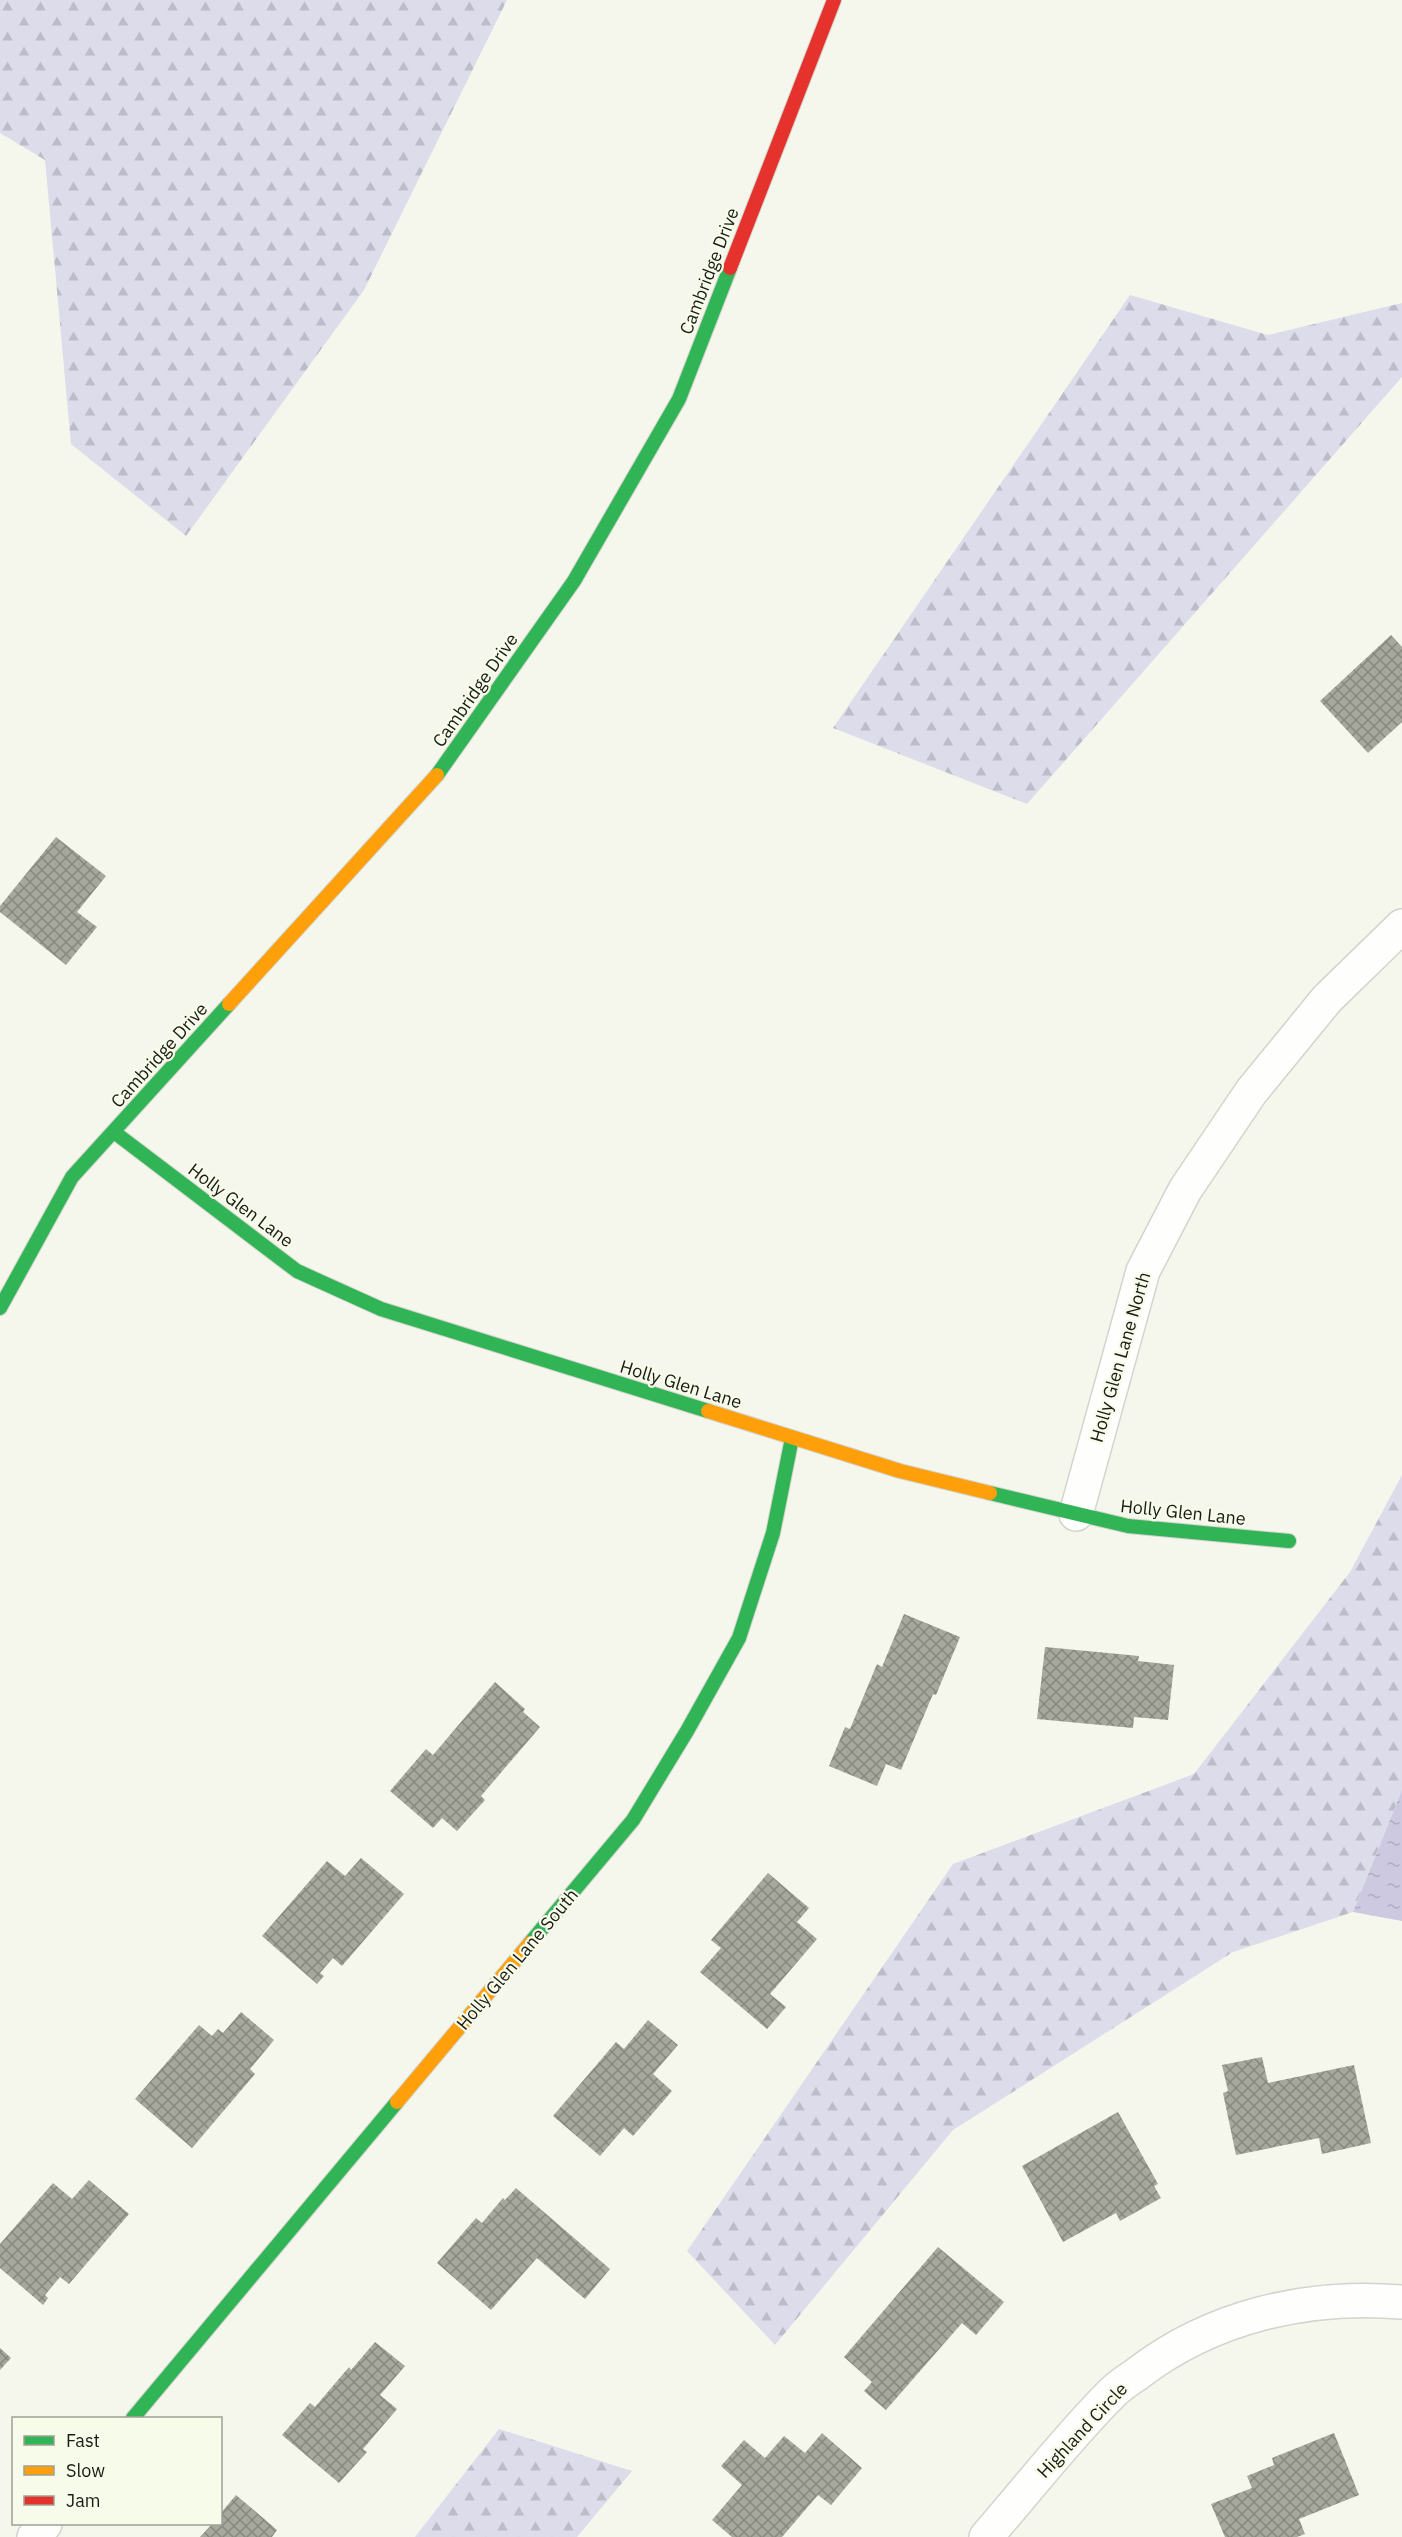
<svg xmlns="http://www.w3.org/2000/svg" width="1402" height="2537" font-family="'IBM Plex Sans',sans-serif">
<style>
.forest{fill:url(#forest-firs)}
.water{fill:url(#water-ripples)}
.building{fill:url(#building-cross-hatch)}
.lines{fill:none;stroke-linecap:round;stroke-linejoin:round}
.street-casing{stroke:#d2d4cd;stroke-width:36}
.fast-casing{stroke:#d2d4cd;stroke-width:16}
.slow-casing{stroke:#d2d4cd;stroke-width:16}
.jam-casing{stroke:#d2d4cd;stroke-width:16}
.street{stroke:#fefefc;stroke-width:33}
.fast{stroke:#30b455;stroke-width:14}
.slow{stroke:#ff9f0a;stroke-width:14}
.jam{stroke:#e5322d;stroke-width:14}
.labels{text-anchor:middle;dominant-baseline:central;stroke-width:4.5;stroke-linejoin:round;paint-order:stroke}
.street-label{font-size:18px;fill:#1a1b15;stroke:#f7fbe9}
</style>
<defs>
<pattern id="forest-firs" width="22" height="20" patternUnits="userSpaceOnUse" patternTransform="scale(1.5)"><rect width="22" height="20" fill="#dddceb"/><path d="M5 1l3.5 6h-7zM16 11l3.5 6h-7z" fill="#bdbcc9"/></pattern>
<pattern id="water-ripples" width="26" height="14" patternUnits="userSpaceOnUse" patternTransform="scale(1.5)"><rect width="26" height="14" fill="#ccc9e0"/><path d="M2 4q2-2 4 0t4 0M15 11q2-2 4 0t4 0" fill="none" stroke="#afacbf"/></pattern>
<pattern id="building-cross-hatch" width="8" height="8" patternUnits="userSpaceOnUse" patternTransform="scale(1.5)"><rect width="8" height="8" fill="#a6a89d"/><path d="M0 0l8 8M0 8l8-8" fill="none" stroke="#86887f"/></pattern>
</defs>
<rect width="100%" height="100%" fill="#f5f7ed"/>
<!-- forest -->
<path class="forest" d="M0 0H507L364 290 186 536 71 444 45 160 0 133Z
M1130 295 1268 335 1402 303V377L1027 804 833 728Z
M1402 1475V1790L1353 1912 1233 1952 953 2130 775 2345 687 2251 953 1864 1194 1774 1350 1572Z
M499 2429 632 2471 577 2537H415Z"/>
<!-- water -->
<path class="water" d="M1402 1790V1921L1353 1912Z"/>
<!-- building -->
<path class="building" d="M1391 635 1402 647V722L1368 753 1320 701Z
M56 837 106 876 77 912 97 927 66 965 0 912V906Z
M904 1614 960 1637 936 1695 933 1694 901 1770 886 1764 877 1786 829 1766 845 1727 850 1729 877 1664 882 1667Z
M1045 1647 1139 1656 1138 1661 1174 1665 1168 1720 1134 1717 1133 1728 1037 1719Z
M495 1682 525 1709 523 1712 540 1727 481 1796 485 1800 457 1831 442 1818 433 1828 390 1791 426 1749 433 1755Z
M361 1858 404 1894 342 1966 333 1958 320 1973 324 1976 317 1984 262 1936 327 1861 345 1876Z
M768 1873 809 1908 797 1922 817 1939 770 1994 786 2007 767 2029 700 1972 721 1948 711 1940Z
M241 2012 274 2040 250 2069 255 2074 192 2148 135 2099 199 2025 212 2036 218 2029 223 2033Z
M648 2020 678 2045 653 2074 672 2091 633 2136 624 2128 600 2156 553 2116 616 2042 624 2049Z
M1262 2057 1268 2083 1354 2065 1371 2143 1322 2154 1319 2138 1236 2155 1223 2093 1228 2091 1222 2065Z
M1118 2112 1158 2184 1154 2186 1161 2198 1120 2221 1116 2213 1063 2242 1022 2166Z
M89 2180 129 2214 69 2284 60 2277 45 2295 48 2298 43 2305 0 2268V2244L53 2183 72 2199Z
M516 2188 610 2269 585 2299 537 2258 491 2310 437 2263 476 2218 482 2223 503 2198 505 2200Z
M938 2247 1004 2302 976 2335 962 2323 886 2410 864 2391 872 2382 844 2357Z
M375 2342 405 2366 380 2395 397 2409 363 2449 367 2452 339 2483 282 2435 310 2403 315 2407 349 2367 351 2370Z
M0 2348 11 2358 0 2370Z
M822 2433 862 2468 831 2505 818 2495 782 2537H732L712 2520 742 2485 721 2466 744 2440 765 2458 784 2436 805 2453Z
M1334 2433 1359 2495 1299 2519 1305 2534 1297 2537H1225L1211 2504 1252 2488 1247 2476 1274 2465 1272 2458Z
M236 2495 277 2530 272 2537H200L212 2524H220V2514Z"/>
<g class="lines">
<defs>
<path id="street" d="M1076 1514 1143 1271 1185 1190 1251 1092 1327 999 1402 926
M34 2537 45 2524
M986 2537C1027 2490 1068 2437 1112 2393 1119 2386 1128 2380 1137 2374 1212 2316 1308 2294 1402 2302"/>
<path id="fast" d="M437 775 574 581 679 399 730 268
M114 1132 297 1271 381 1309 708 1411
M0 1308 72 1177 229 1004
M990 1493 1128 1526 1289 1541
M530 1943 633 1820 687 1731 739 1638 773 1533 792 1438
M133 2418 397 2102"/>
<path id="slow" d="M229 1004 437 775
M708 1411 900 1471 990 1493
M397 2102 530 1943"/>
<path id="jam" d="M730 268 834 0"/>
</defs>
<!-- street casing -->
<use href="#street" class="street-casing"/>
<!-- fast casing -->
<use href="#fast" class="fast-casing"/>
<!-- slow casing -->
<use href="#slow" class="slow-casing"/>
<!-- jam casing -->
<use href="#jam" class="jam-casing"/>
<!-- street -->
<use href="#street" class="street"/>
<!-- fast -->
<use href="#fast" class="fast"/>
<!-- slow -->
<use href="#slow" class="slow"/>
<!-- jam -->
<use href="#jam" class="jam"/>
</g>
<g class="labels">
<!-- street labels -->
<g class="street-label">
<text transform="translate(709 271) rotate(-69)">Cambridge Drive</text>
<text transform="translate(475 690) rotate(-55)">Cambridge Drive</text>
<text transform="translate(159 1055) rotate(-48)">Cambridge Drive</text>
<text transform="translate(241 1205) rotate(37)">Holly Glen Lane</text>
<text transform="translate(1120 1357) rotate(-74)">Holly Glen Lane North</text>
<text transform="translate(681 1384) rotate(17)">Holly Glen Lane</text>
<text transform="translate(1183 1512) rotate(6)">Holly Glen Lane</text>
<text transform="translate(517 1959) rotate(-50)">Holly Glen Lane South</text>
<text transform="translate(1082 2430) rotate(-47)">Highland Circle</text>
</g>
</g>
<!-- legend -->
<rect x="12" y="2417" width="210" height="108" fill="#f7fbe9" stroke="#9fa194" stroke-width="1.5"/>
<rect x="24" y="2436" width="30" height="9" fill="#30b455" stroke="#9fa194" stroke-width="1.5"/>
<text x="66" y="2447" font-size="18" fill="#1a1b15">Fast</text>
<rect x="24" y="2466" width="30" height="9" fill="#ff9f0a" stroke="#9fa194" stroke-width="1.5"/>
<text x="66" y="2477" font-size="18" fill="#1a1b15">Slow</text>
<rect x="24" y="2496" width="30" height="9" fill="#e5322d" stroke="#9fa194" stroke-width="1.5"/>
<text x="66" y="2507" font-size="18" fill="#1a1b15">Jam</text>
</svg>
